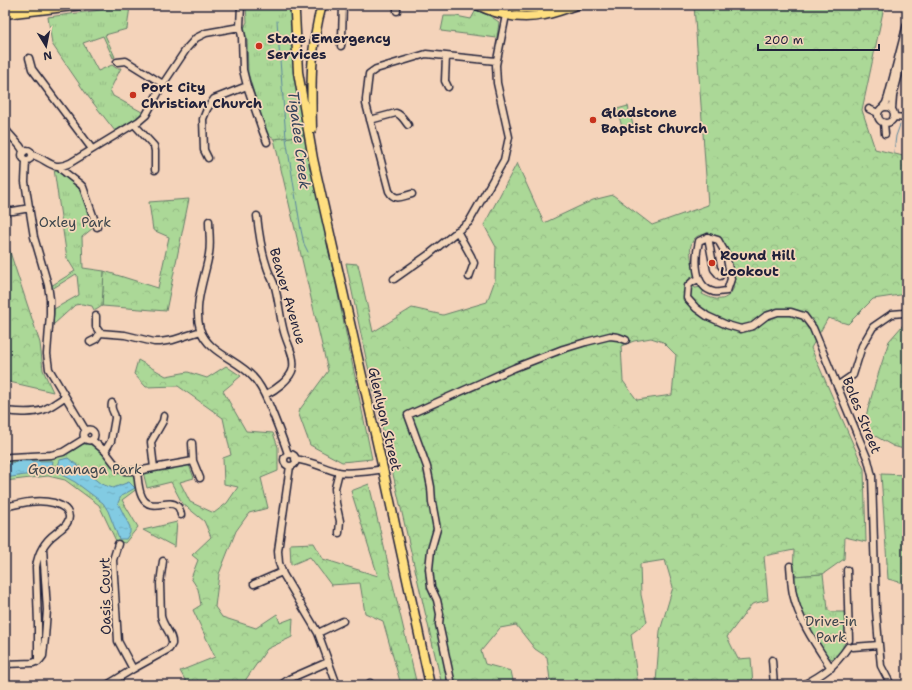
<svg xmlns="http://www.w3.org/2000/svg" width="912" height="690" font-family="'Shantell Sans',sans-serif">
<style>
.grass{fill:#abd897;stroke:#667d69}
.forest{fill:url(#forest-crowns);stroke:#667d69;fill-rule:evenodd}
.park{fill:url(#park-tufts);stroke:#667d69}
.water{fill:url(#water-ripples);stroke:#5c879f}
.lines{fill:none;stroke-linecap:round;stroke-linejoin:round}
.stream{stroke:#5c879f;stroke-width:1}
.minor-casing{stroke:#22223b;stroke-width:9}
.major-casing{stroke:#22223b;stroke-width:11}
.minor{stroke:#f3d5b9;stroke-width:6}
.major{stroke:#ffdf80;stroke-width:8}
.poi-dot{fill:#c8321e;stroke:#f3d5b9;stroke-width:1.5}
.labels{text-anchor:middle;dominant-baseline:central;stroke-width:3.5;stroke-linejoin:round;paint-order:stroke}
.poi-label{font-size:14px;font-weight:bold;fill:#22223b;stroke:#f3d5b9;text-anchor:start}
.park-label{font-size:14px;fill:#3d464d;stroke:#f3d5b9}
.street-label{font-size:14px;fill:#22223b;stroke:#f3d5b9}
.water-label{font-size:15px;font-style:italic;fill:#35445c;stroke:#f3d5b9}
</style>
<defs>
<pattern id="forest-crowns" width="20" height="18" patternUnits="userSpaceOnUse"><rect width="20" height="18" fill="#abd897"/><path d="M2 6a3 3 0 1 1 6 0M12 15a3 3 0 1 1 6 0" fill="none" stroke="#93b983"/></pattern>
<pattern id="park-tufts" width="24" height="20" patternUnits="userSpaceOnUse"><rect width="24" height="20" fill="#abd897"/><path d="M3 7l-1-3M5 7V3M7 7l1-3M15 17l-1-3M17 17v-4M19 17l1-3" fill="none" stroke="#93b983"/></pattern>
<pattern id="water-ripples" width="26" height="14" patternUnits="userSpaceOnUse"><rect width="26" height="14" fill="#82cbe2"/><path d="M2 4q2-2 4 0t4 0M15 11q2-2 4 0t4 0" fill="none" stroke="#70aec3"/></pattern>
</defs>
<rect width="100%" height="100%" fill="#f4d3ba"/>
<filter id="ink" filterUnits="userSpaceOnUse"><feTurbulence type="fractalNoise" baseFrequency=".025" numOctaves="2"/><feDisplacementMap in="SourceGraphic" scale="8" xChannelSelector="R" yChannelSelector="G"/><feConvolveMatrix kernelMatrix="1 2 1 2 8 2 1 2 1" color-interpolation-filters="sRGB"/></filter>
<g filter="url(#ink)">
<!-- grass -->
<path class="grass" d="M628 106 633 125 622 127 617 109Z"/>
<!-- forest -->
<path class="forest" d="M694 5H870L884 7 862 110 875 149 907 157V294L873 299 848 324 828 318 811 348 864 469 866 542 845 537 844 559 823 574 793 576 794 550 764 556 768 600 752 604 727 637 738 659 751 658 753 685H641L656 682 660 631 673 587 665 560 640 564 641 595 647 622 631 634 638 685H544L550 680 547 657 535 649 516 625 500 628 481 651 485 664 511 671 514 685H442L366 358 346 263 358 264 373 332 412 308 443 315 487 302 495 280 496 247 484 225 517 163 544 223 593 200 613 195 652 225 708 205ZM704 235H709L726 251 731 286 734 287C727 303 716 301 702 294L705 289 702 287 695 288 691 280 695 277V273C692 263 685 243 698 236 700 235 702 235 704 235ZM651 338 663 342 676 355 672 395 637 400 623 381 621 346 634 341Z
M305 135 372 459 342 462 310 445 298 412 328 371 274 139Z
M189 199 166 311 102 306 104 271 158 288 169 237 153 230 149 202Z
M5 237 40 343 43 370 53 392 5 381Z
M903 325 907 339V450L893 446 870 433 866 416 875 384 889 341Z
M138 360 166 376 188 372 207 378 226 366 241 376 223 391 246 431 273 433 278 447V471L261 478 268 508 249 513 236 531 219 574 215 607 222 617 256 628 277 614 280 623 293 618 292 637 267 649 242 685H188L180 671 215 657 193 610 201 605 198 589 191 578 198 560 192 555 211 537 204 521 182 503 171 482 147 488 143 472 189 465 194 478 180 482 190 502 214 513 227 503 238 487 224 484 223 458 231 455 223 418 178 386 146 387 134 374Z
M881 474 907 475V584L888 579Z
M369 484 417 685H401L383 621 365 613 360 583 331 585 310 557 291 565 290 544 314 543 323 559 378 576 351 491Z
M177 521 175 547 143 530 177 522Z"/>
<!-- park -->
<path class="park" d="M246 5H291L305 135 274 139 268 135 265 131 248 73 247 38 243 30 247 22Z
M130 6 127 29 105 35 115 57 113 58 103 36 83 43 98 71 112 65 116 68H121L110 90 113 96 142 112 138 117 115 131 87 95 52 44 48 17Z
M476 10 490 16 499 22 497 38 441 31 444 16H456L471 19Z
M54 169 60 170 76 180 93 228 82 237 83 268 104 271 102 306 96 310H94L92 306 82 304 75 305 53 325 54 309 79 295 77 275 76 274 52 289 51 286 75 271 67 258Z
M83 444C85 444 87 444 89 444 99 446 110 466 120 472 125 474 131 473 136 475L138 488 122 500 138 527 125 543 116 541 99 505 65 480 48 476 5 481V461C25 459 47 461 66 454 72 452 77 448 83 444Z
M823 574 826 599H827L828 610 832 612H846C847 618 849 629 847 635 845 644 841 655 832 659L828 657C816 637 802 618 796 595 795 589 794 582 793 576Z"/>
<!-- water -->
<path class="water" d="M68 458 101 484 113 488 129 482 135 488 121 496 118 503 130 527V533L126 539H119L108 511 103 503 75 482 56 472 60 460Z
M21 461H53L51 470 45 473 25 475 5 478V464Z"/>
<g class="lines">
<!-- stream -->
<path class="stream" d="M277 21 286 138 301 230 304 244 308 252
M907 105V103
M894 152 896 136 900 125"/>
<defs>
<path id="minor" d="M241 5 240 27 242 37 243 70 247 86 263 132 267 142
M397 11V5
M341 46 342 37 343 5
M446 56 445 81 448 87
M29 58 32 69 92 149
M117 62 126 61 163 84
M878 115a8 8 0 1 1 16 0a8 8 0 1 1-16 0Z
M882 108 886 103 888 97 907 24
M869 109 878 113
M892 109 893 96 907 44
M894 117 907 118
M370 120 396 113C402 115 404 120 408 125
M884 123 885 134
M134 124 154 146 155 151V170
M5 129 20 146 24 152
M22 155a5 5 0 1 1 10 0a5 5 0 1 1-10 0Z
M32 155C48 159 52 172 70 163L139 121 146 115 163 84 187 48 196 38 206 33 240 27
M208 158 204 150 203 119 207 109 214 99 247 86
M26 160 25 182 34 237 48 285 50 299V314L47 354 49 369 86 431
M60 166 62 170 80 184 83 187 97 227
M412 194C403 196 395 202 389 191L366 104V99L369 74 376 69 426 54 496 61
M5 211H13L30 208
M257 216C259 234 261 250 267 267 269 274 273 280 275 287 279 302 280 318 284 332 287 344 295 355 293 368 291 379 275 390 265 395
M209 221C209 232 211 243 209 254 205 278 193 304 200 329 208 353 237 359 253 377 262 386 266 398 271 409 277 424 283 439 288 454
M457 231 471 256 474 263 469 277
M708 237 718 240 726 254 731 279 727 291C723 291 717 293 714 292 693 287 695 257 699 241Z
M708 237 714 269 720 276
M394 279 428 255 469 222 504 160 509 137 497 83 496 65 506 15
M699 279 692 282 688 286 687 298 696 308 707 316 727 325 741 329 753 326 766 316 778 312H791L804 316 813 328 868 460 872 476 876 610 879 645 881 666 891 685
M100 333 125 335 154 342H160L173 340 201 331
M90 342 96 339 100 333 96 327V316
M837 386 853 375 862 346 873 327 892 314 904 313 907 314
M5 411C17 412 31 414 43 410 51 407 58 401 65 397
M83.5 435a5.5 5.5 0 1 1 11 0a5.5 5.5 0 1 1-11 0Z
M92 440 105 451 118 468 125 471H137L193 461
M192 443 193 461 200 478
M105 451 111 441 115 418C115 411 110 412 112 403
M284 460a6 6 0 1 1 12 0a6 6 0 1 1-12 0Z
M5 458 11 457 51 455 63 452 84 439
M295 459C310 461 324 468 338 472 348 474 373 471 383 469
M290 466 278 551 279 563 283 574 318 633 337 685
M154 468 151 442 163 421 164 416
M137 471C138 479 138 489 142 497 150 513 168 498 177 506 180 508 180 511 181 515
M339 472 335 488 336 503 340 521 339 533
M5 507C22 503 37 499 54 503 59 505 64 506 67 511 69 514 70 519 67 523 65 527 59 530 56 533 45 541 38 553 36 567L38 624V662
M118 544 113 560 118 641 133 669
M790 566C791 575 791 585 793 594 799 621 816 645 831 668
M847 570 849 640
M254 584 282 572
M318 633 343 621
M853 647 879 645
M772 660 774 685
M5 664 33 663 40 660 43 656 45 638 47 610 43 548
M107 685 133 669 169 649 172 644C173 634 163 627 161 616L160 583 163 561
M281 685 289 679 328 662
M368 685 370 683
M452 685 439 624 440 614 437 600 431 587 429 569 431 550 437 529 432 502 431 487 427 467 408 415 514 368 563 349 586 342 610 336 618 337 626 340
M803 685C824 674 834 667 848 647"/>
<path id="major" d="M294 5 295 14 298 72 313 159 383 469 430 685
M477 5C498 15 521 20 544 15 555 13 567 8 577 5
M504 5C521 10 537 9 554 5
M5 8 34 5
M5 14 82 5
M312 129C311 88 310 45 322 5"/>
</defs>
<!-- minor casing -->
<use href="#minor" class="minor-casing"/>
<!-- major casing -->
<use href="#major" class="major-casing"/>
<!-- minor -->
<use href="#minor" class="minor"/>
<!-- major -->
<use href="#major" class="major"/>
</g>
</g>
<!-- markers -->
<g class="poi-dot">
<circle cx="259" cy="46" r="4"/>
<circle cx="133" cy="95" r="4"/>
<circle cx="593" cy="120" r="4"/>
<circle cx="712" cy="263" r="4"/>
</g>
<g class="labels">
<!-- poi labels -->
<g class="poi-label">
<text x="267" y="38">State Emergency<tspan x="267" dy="16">Services</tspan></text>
<text x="141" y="87">Port City<tspan x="141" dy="16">Christian Church</tspan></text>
<text x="601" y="112">Gladstone<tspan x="601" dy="16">Baptist Church</tspan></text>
<text x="720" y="255">Round Hill<tspan x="720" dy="16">Lookout</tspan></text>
</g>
<!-- park labels -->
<g class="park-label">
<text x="75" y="222">Oxley Park</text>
<text x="85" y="469">Goonanaga Park</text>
<text x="831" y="621">Drive-in<tspan x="831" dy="16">Park</tspan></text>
</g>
<!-- street labels -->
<g class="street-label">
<text transform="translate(288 296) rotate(74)">Beaver Avenue</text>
<text transform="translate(862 415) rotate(68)">Boles Street</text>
<text transform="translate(385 419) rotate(77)">Glenlyon Street</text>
<text transform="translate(105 596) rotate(-91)">Oasis Court</text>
</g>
<!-- water labels -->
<g class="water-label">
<text transform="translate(299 140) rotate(83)">Tigalee Creek</text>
</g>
</g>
<!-- margin -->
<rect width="912" height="690" fill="none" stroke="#f3d5b9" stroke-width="20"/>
<rect x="10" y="10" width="892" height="670" fill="none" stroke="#22223b" stroke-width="1.5" filter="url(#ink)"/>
<!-- north arrow -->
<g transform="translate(46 46) rotate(170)" stroke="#f3d5b9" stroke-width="3" paint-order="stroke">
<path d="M0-3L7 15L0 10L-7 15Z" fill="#22223b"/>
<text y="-6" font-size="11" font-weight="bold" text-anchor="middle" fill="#22223b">N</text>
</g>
<!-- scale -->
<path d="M758 44v6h121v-6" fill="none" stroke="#22223b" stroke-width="2"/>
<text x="764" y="44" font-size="12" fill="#22223b" stroke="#f3d5b9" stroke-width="3" paint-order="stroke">200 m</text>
</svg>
